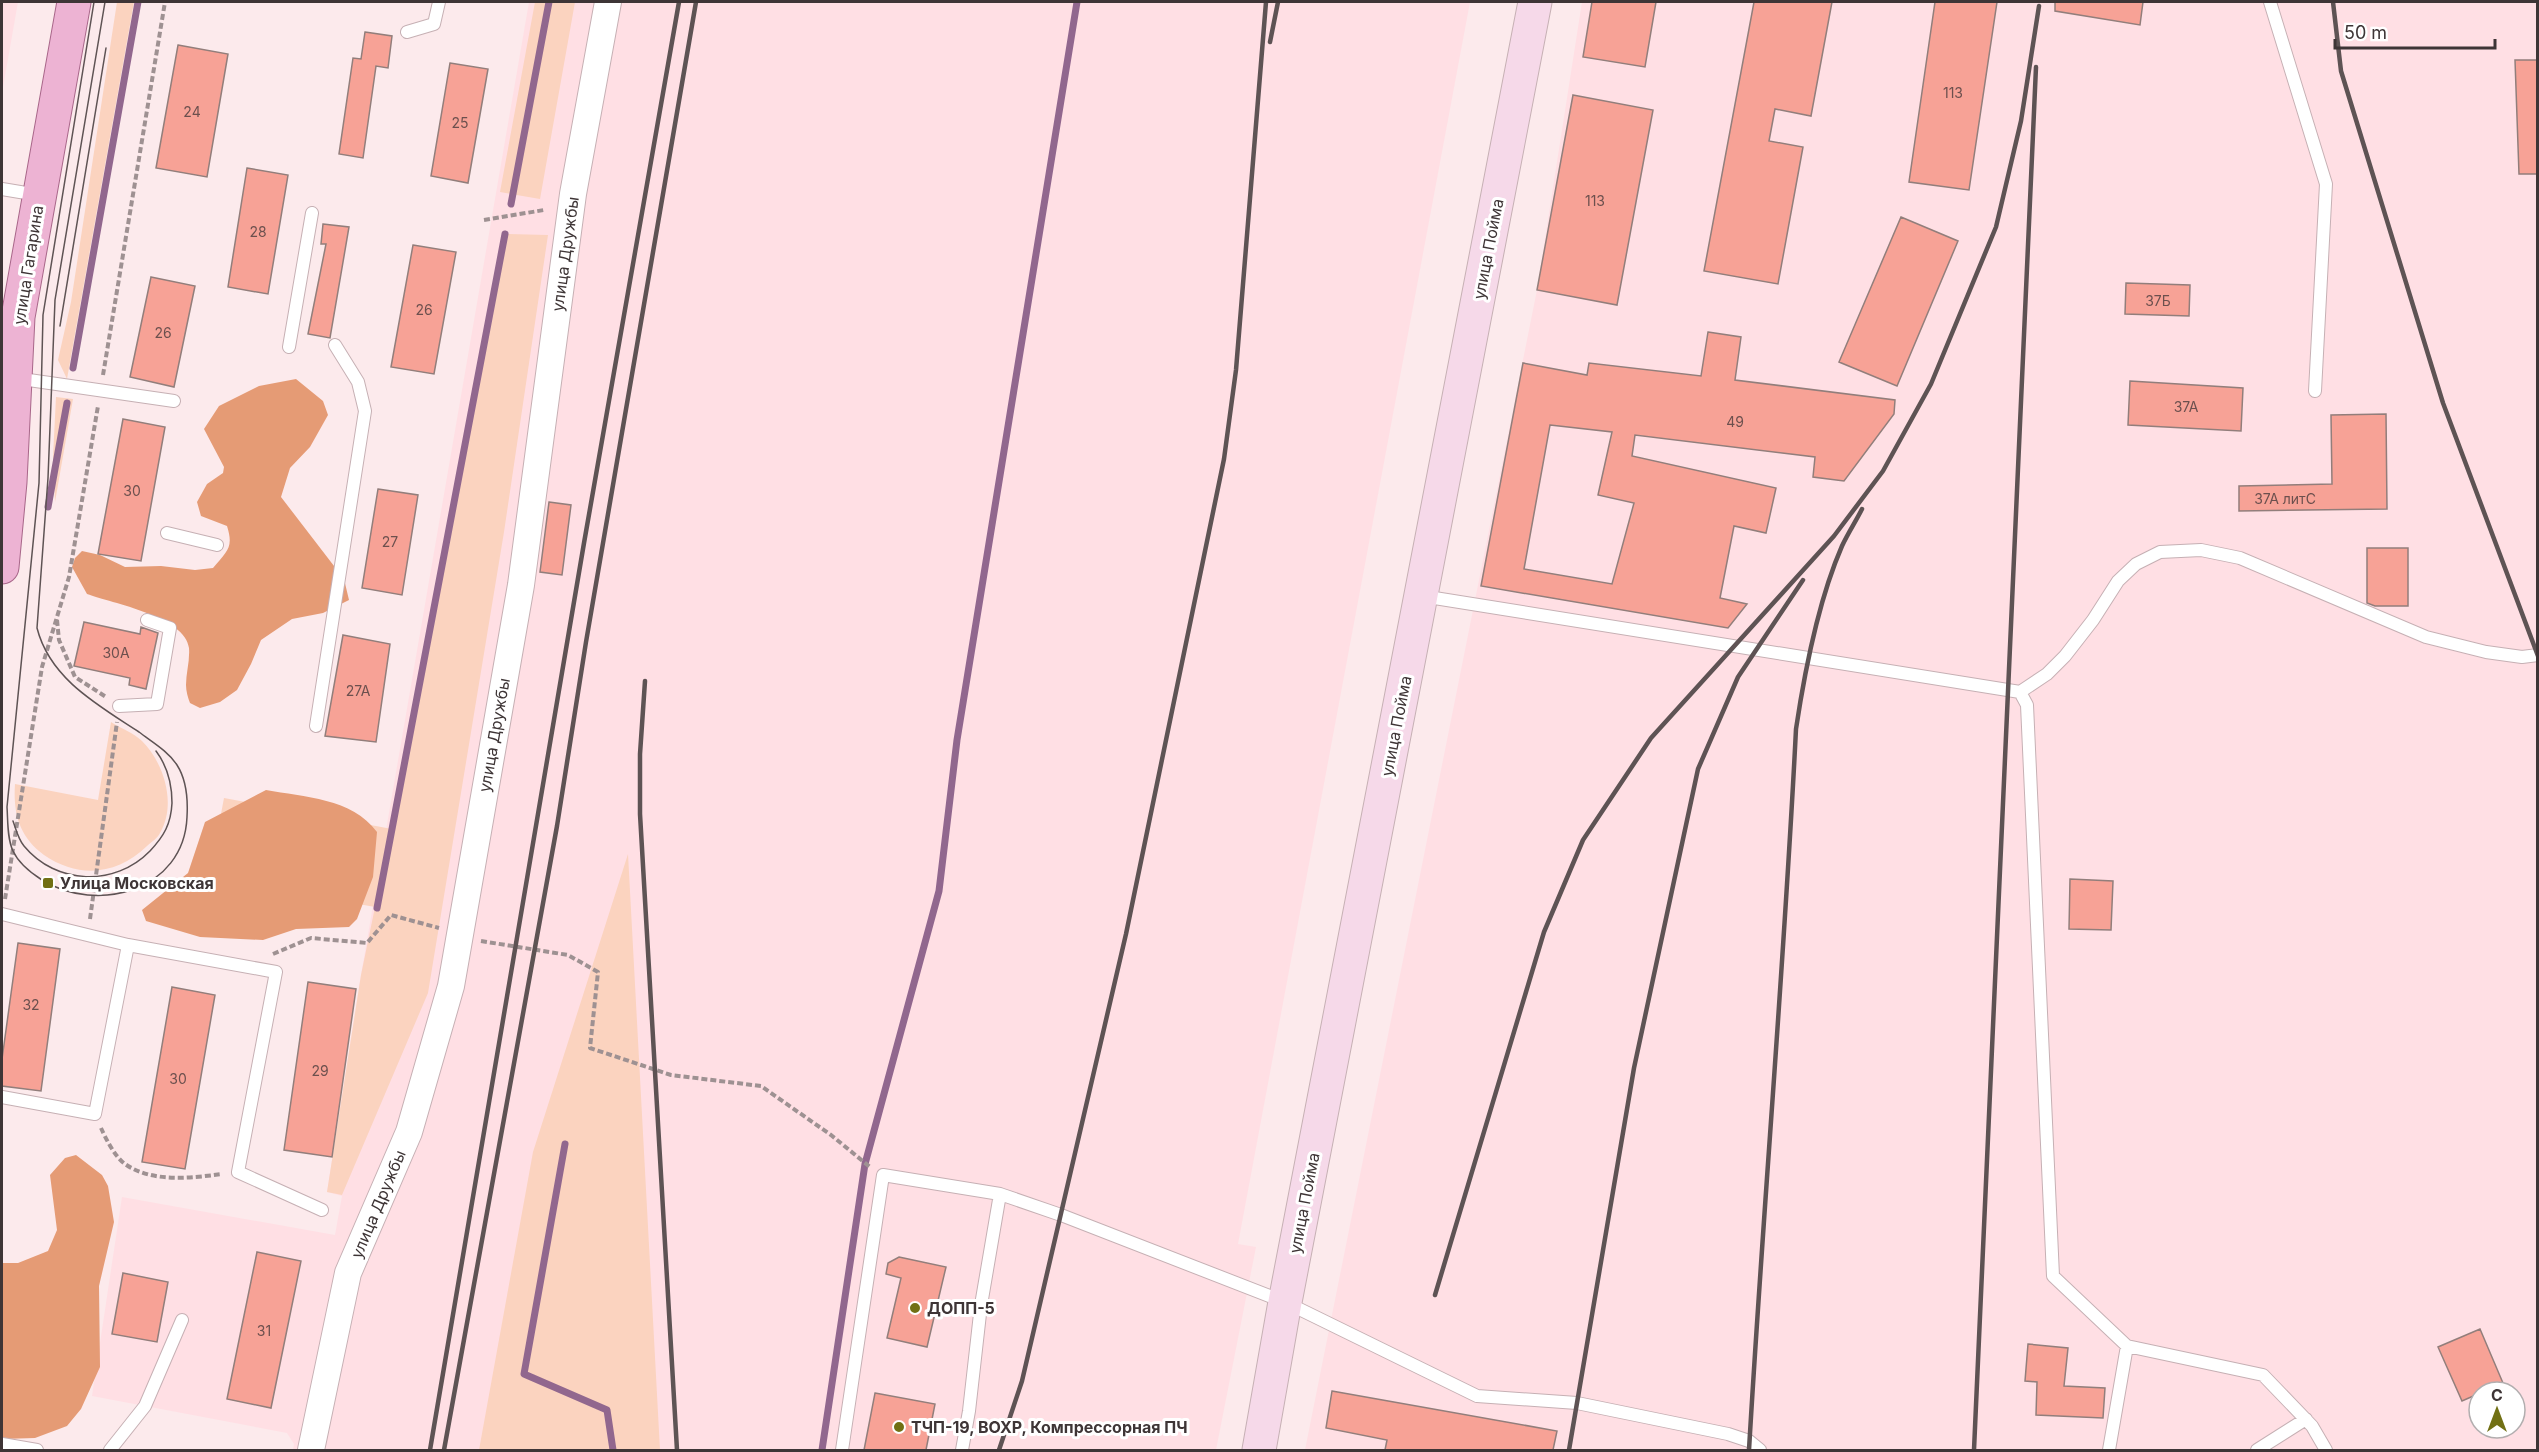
<svg xmlns="http://www.w3.org/2000/svg" width="2539" height="1452" font-family="Inter,sans-serif">
<style>
.built{fill:#ffdfe4;fill-rule:evenodd}
.green{fill:#fbd3bf}
.forest{fill:#e59b75}
.lines{fill:none;stroke-linecap:round;stroke-linejoin:round}
.stream{stroke:#91678e;stroke-width:7}
.building{fill:#f7a296;stroke:#927e7b;stroke-width:1.5;fill-rule:evenodd}
.lane-casing{stroke:#c6b0b4;stroke-width:14}
.street-casing{stroke:#c6b0b4;stroke-width:28}
.secondary-casing{stroke:#c6b0b4;stroke-width:35}
.primary-casing{stroke:#a86689;stroke-width:35}
.path{stroke:#9e9192;stroke-width:4;stroke-dasharray:6 3;stroke-linecap:butt}
.lane{stroke:#fff;stroke-width:12}
.street{stroke:#fff;stroke-width:26}
.secondary{stroke:#f6d9e9;stroke-width:33}
.primary{stroke:#edb3d3;stroke-width:33}
.tram{stroke:#5e5354;stroke-width:1.5}
.rail{stroke:#5e5354;stroke-width:4.5}
.poi-dot{fill:#717014;stroke:#fff;stroke-width:2}
.labels{text-anchor:middle;dominant-baseline:central;stroke-width:6;stroke-linejoin:round;paint-order:stroke}
.number-label{font-size:14px;fill:#6c504e}
.street-label{font-size:16px;fill:#3e3536;stroke:#fff}
.poi-label{font-size:16px;font-weight:bold;fill:#3e3536;stroke:#fff;text-anchor:start}
</style>
<rect width="100%" height="100%" fill="#fceaec"/>
<!-- built -->
<path class="built" d="M2 2H18L2 93Z
M529 2H1470L1238 1244 1256 1247 1216 1450H293L294 1444 287 1433 92 1396 122 1197 335 1235 342 1196 327 1192 361 975Z
M1582 2H2537V1450H1305L1537 290ZM2479 1392H2515V1428H2479Z"/>
<!-- green -->
<path class="green" d="M117 2H134L67 379 58 360 71 302Z
M535 2H575L540 199 500 192Z
M505 234 548 235 504 532 428 993 342 1195 327 1192 361 975 375 907 209 877 224 798 392 829Z
M56 397 73 399 55 502 53 457Z
M111 722C120 728 134 733 142 741 164 763 177 804 160 833 158 838 151 842 147 846 117 875 79 879 44 855 19 837 13 813 15 784L98 800Z
M628 854 660 1450H479L533 1152Z"/>
<!-- forest -->
<path class="forest" d="M296 379 323 401 328 415 310 447 290 468 281 497 344 579 349 600 323 613 292 619 261 640 251 664 237 690 220 702 200 708 190 703C188 698 186 691 186 685 186 673 190 661 189 648 186 617 112 603 87 594L72 567 75 558 82 551 100 555 125 567 161 566 195 570 213 568C227 551 234 548 227 526L201 516 197 502 207 484 223 473 224 467 204 429 219 406 259 386Z
M266 790C304 797 352 798 377 832L373 877 357 919 349 927 296 929 263 940 200 937 146 921 142 910 188 873 205 822Z
M76 1155 102 1175 108 1186 114 1222 99 1286 100 1367 81 1409 67 1426 35 1438 2 1439V1263H18L48 1251 57 1230 50 1175 65 1158Z"/>
<g class="lines">
<!-- stream -->
<path class="stream" d="M511 204 549 2
M73 368 138 2
M48 507 67 403
M377 908 505 234
M565 1144 524 1374 607 1410 613 1450
M822 1450 865 1164 939 891 957 740 1077 2"/>
</g>
<!-- building -->
<path class="building" d="M1592 2H1656L1645 67 1583 57Z
M1754 2H1832L1811 116 1775 109 1769 141 1803 147 1778 284 1704 271Z
M1935 2H1997L1969 190 1909 182Z
M2055 2H2143L2140 25 2055 11Z
M365 32 392 36 388 68 376 66 363 158 339 154 353 58 361 59Z
M178 45 228 54 207 177 156 168Z
M2515 60H2538V174H2519Z
M450 63 488 69 468 183 431 176Z
M1573 95 1653 110 1617 305 1537 290Z
M247 168 288 175 268 294 228 287Z
M1901 217 1958 241 1897 386 1839 362Z
M323 224 349 227 330 338 308 334 326 244H321Z
M413 245 456 252 434 374 391 367Z
M151 277 195 286 174 387 130 377Z
M2126 283 2190 285 2189 316 2125 314Z
M1708 332 1741 337 1735 380 1895 400 1894 414 1844 481 1813 477 1815 457 1635 435 1632 456 1776 488 1766 533 1734 526 1720 598 1747 604 1728 628 1481 586 1523 363 1587 375 1589 363 1701 376ZM1550 425 1612 432 1598 495 1634 503 1612 584 1524 569Z
M2130 381 2243 388 2241 431 2128 425Z
M2386 414 2387 509 2239 511V486L2332 484 2331 415Z
M123 419 165 427 141 561 98 554Z
M378 489 418 495 402 595 362 588Z
M549 502 571 505 562 575 540 572Z
M2367 548H2408V606H2375L2367 603Z
M84 622 140 634 141 627 158 633 146 689 129 685 130 678 74 666Z
M343 635 390 644 376 742 325 736Z
M2070 879 2113 881 2111 930 2069 929Z
M18 943 60 949 41 1091 2 1086V1059Z
M308 982 356 989 332 1157 284 1150Z
M172 987 215 995 185 1169 142 1162Z
M257 1252 301 1261 271 1408 227 1399Z
M899 1257 946 1267 927 1347 887 1338 901 1278 886 1274 888 1263Z
M123 1273 168 1282 157 1342 112 1334Z
M2480 1329 2503 1383 2462 1401 2438 1347Z
M2028 1344 2068 1348 2064 1386 2105 1388 2103 1418 2036 1415 2037 1382 2025 1381Z
M1332 1391 1557 1431 1553 1450H1385L1387 1440 1326 1428Z
M875 1393 935 1404 926 1450H864Z"/>
<g class="lines">
<defs>
<path id="lane" d="M2270 2 2326 184 2315 391
M407 32 434 24 439 2
M2 189 38 195
M289 347 312 213
M15 378 174 401
M167 533 217 545
M1422 596 2020 692 2027 705 2053 1276 2127 1346 2263 1375 2312 1426 2326 1450
M2020 692 2047 674 2065 656 2093 620 2118 581 2136 564 2160 552 2201 550 2240 558 2426 637 2486 652 2522 657 2538 655
M119 706 157 704 170 628 147 620
M316 726 365 411 358 382 335 345
M2 914 128 945 276 972 238 1172 322 1210
M2 1097 95 1114 128 945
M2 1444 37 1450
M110 1450 145 1406 182 1320
M842 1450 883 1175 1000 1194 1061 1215 1285 1302 1477 1396 1577 1403 1728 1434 1749 1441 1760 1450
M962 1450 969 1411 981 1305 1000 1194
M2109 1450 2127 1346
M2257 1450 2306 1419"/>
<path id="street" d="M311 1450 348 1273 409 1132 451 986 521 585 573 194 608 2"/>
<path id="secondary" d="M1259 1450 1285 1302 1535 2"/>
<path id="primary" d="M2 567 10 482 18 317 74 2"/>
</defs>
<!-- lane casing -->
<use href="#lane" class="lane-casing"/>
<!-- street casing -->
<use href="#street" class="street-casing"/>
<!-- secondary casing -->
<use href="#secondary" class="secondary-casing"/>
<!-- primary casing -->
<use href="#primary" class="primary-casing"/>
<!-- path -->
<path class="path" d="M484 220 544 210
M103 375 165 2
M57 620 59 640 75 677 106 697
M5 899 42 667 69 577 98 406
M90 919 117 722
M481 941 568 955 598 972 590 1048 671 1075 761 1086 831 1135 870 1167
M273 954 311 938 367 943 391 915 439 928
M101 1128C106 1139 115 1157 125 1164 152 1183 191 1178 222 1174"/>
<!-- lane -->
<use href="#lane" class="lane"/>
<!-- street -->
<use href="#street" class="street"/>
<!-- secondary -->
<use href="#secondary" class="secondary"/>
<!-- primary -->
<use href="#primary" class="primary"/>
<!-- tram -->
<path class="tram" d="M94 2 43 315 39 483 7 807C8 821 7 838 13 851 19 864 31 873 42 880 97 914 184 891 187 817 188 800 186 779 177 765 168 751 152 742 139 732 98 705 50 679 37 628L48 478 55 300 105 2
M60 326 106 48
M13 821C16 829 18 839 24 846 56 885 115 887 150 851 164 836 171 824 172 803 172 784 168 767 156 751"/>
<!-- rail -->
<path class="rail" d="M2333 2 2341 71 2443 403 2538 656
M1270 42 1278 2
M645 681 640 754V814L677 1450
M1435 1295 1544 932 1583 840 1651 738 1834 536 1883 471 1931 384 1996 227 2021 121 2039 6
M430 1450 584 543 679 2
M444 1450 557 826 586 642 696 2
M999 1450 1022 1381 1126 934 1224 459 1236 370 1266 2
M1569 1450 1634 1068 1698 769 1738 677 1803 580
M1749 1450C1763 1210 1784 969 1796 729 1805 669 1818 601 1842 546 1848 533 1856 521 1862 509
M1974 1450 2036 67"/>
</g>
<!-- markers -->
<g class="poi-dot">
<rect x="42" y="877" width="12" height="12" rx="3"/>
<circle cx="915" cy="1308" r="6"/>
<circle cx="899" cy="1427" r="6"/>
</g>
<g class="labels">
<!-- number labels -->
<g class="number-label">
<text x="1953" y="92">113</text>
<text x="192" y="111">24</text>
<text x="460" y="122">25</text>
<text x="1595" y="200">113</text>
<text x="258" y="231">28</text>
<text x="2158" y="300">37Б</text>
<text x="424" y="309">26</text>
<text x="163" y="332">26</text>
<text x="2186" y="406">37А</text>
<text x="1735" y="421">49</text>
<text x="132" y="490">30</text>
<text x="2285" y="498">37А литС</text>
<text x="390" y="541">27</text>
<text x="116" y="652">30А</text>
<text x="358" y="690">27А</text>
<text x="31" y="1004">32</text>
<text x="320" y="1070">29</text>
<text x="178" y="1078">30</text>
<text x="264" y="1330">31</text>
</g>
<!-- street labels -->
<g class="street-label">
<text transform="translate(1488 249) rotate(-79)">улица Пойма</text>
<text transform="translate(565 254) rotate(-82)">улица Дружбы</text>
<text transform="translate(28 265) rotate(-81)">улица Гагарина</text>
<text transform="translate(1396 726) rotate(-79)">улица Пойма</text>
<text transform="translate(494 735) rotate(-80)">улица Дружбы</text>
<text transform="translate(1304 1203) rotate(-79)">улица Пойма</text>
<text transform="translate(378 1204) rotate(-67)">улица Дружбы</text>
</g>
<!-- poi labels -->
<g class="poi-label">
<text x="60" y="883">Улица Московская</text>
<text x="927" y="1308">ДОПП-5</text>
<text x="911" y="1427">ТЧП-19, ВОХР, Компрессорная ПЧ</text>
</g>
</g>
<!-- border -->
<rect width="2539" height="1452" fill="none" stroke="#3e3536" stroke-width="6"/>
<!-- north arrow -->
<g transform="translate(2497 1410)"><circle r="28" fill="#ffffff" stroke="#b2aeaf" stroke-width="1.5"/>
<path d="M0-4.5L10 22L0 15L-10 22Z" fill="#717014"/>
<text y="-9" font-size="16" font-weight="bold" text-anchor="middle" fill="#3e3536">С</text>
</g>
<!-- scale -->
<path d="M2335 39v9h160v-9" fill="none" stroke="#3e3536" stroke-width="3"/>
<text x="2344" y="39" font-size="18" fill="#3e3536" stroke="#ffffff" stroke-width="4.5" paint-order="stroke">50 m</text>
</svg>
